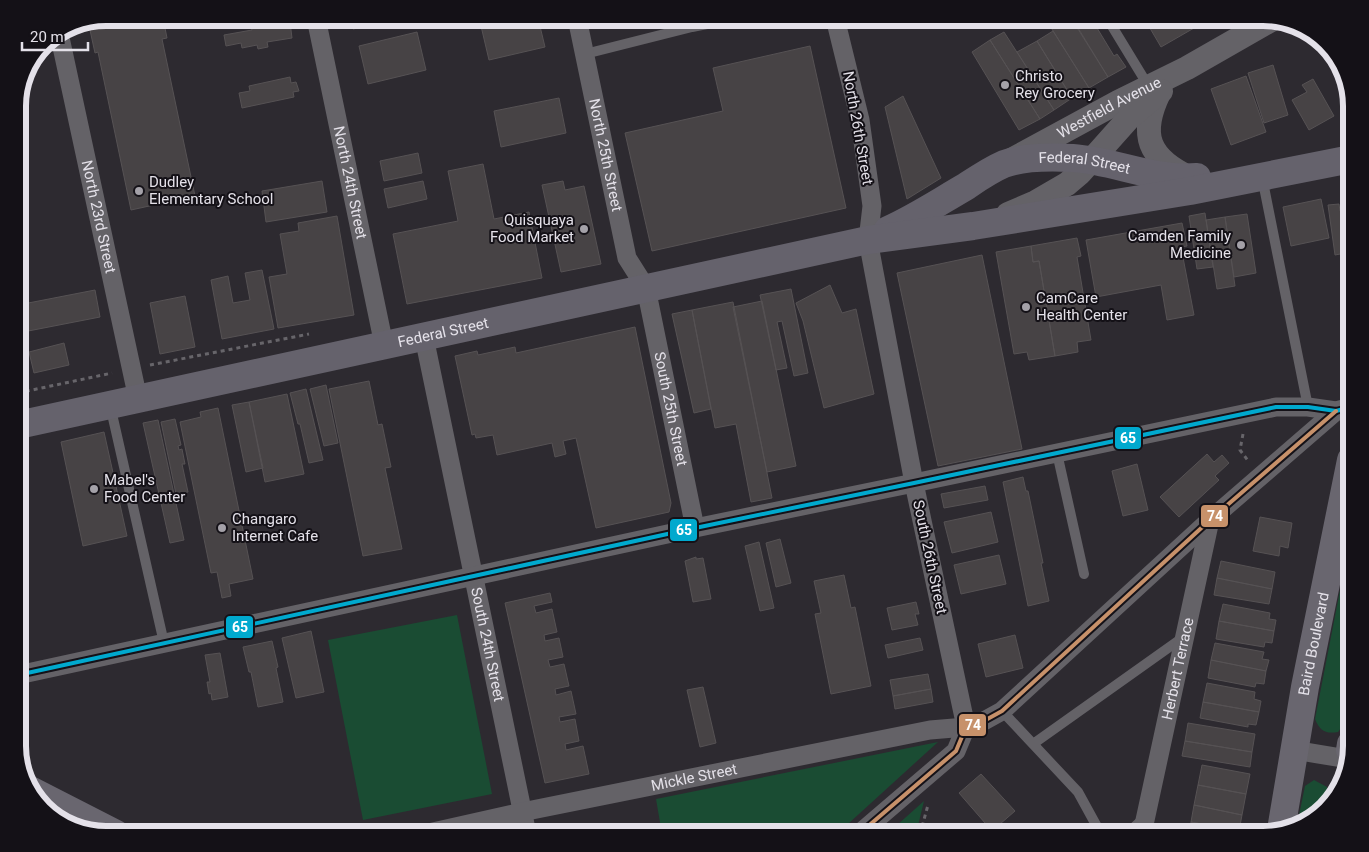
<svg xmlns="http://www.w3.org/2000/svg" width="1369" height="852" font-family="Roboto,sans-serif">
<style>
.green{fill:#1a4c33}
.building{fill:#474345;stroke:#565254}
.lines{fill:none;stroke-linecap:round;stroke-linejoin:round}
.path{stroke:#67656a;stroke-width:3;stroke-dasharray:4 4;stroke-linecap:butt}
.service{stroke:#646267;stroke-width:10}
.minor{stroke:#646267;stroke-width:19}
.tertiary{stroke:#646267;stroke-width:24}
.secondary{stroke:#69666f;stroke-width:28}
.primary{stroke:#65626c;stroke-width:28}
.bus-1-casing{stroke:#141117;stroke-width:8}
.bus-2-casing{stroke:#141117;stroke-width:8}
.bus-1{stroke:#00a9ce;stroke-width:4}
.bus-2{stroke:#c7916a;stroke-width:4}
.poi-dot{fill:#a4a1a8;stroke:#141117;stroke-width:2}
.labels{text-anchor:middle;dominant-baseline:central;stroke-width:4;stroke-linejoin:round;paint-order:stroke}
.poi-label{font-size:15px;fill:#e4e1e9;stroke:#141117;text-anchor:start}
.street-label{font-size:15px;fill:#e4e1e9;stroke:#141117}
.rim{fill:none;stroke:#e4e1e9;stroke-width:6}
.line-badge{stroke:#141117;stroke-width:2}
.badge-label{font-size:14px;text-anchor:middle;font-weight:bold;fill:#fff}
</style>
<rect width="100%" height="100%" fill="#2d2a30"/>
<!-- green -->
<path class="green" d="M1351 534V682L1344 724 1338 732C1325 734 1320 731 1315 719Z
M457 615 492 794 363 820 328 640Z
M938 742 837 834H662L656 799Z
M1314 780 1327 787C1328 792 1330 799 1327 804 1323 812 1306 823 1297 825L1305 786Z
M924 801 916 834H887Z"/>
<!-- building -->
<path class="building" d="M106 18H163L167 38 162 39 195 196 131 210 98 52 95 53 88 21Z
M243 18H278L244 25Z
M350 18H406L353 29Z
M517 18H538L545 47 489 60 481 26Z
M1045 18H1071L1108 77 1089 88Z
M1085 18H1091L1114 56 1117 54 1126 67 1108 77 1075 23Z
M1144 18H1207L1208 20 1161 47Z
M290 22 292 38 267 42 268 47 258 49 257 45 242 48 241 43 226 46 224 35 252 30 251 26 265 24 266 26Z
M1053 31 1089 88 1072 98 1037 41Z
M417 32 426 70 368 84 359 46Z
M1004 32 1054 110 1040 119 990 40Z
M990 40 1040 119 1019 130 972 52Z
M1037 41 1072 98 1054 110 1017 52Z
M810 46 846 208 652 251 625 133 723 111 713 68Z
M1338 60 1340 62 1347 90 1331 64Z
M1273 65 1288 115 1264 123 1248 73Z
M1246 76 1266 132 1231 145 1211 89Z
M290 77 291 83 296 82 299 91 293 92 294 97 242 108 239 93 250 91 249 86Z
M1313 79 1334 116 1309 130 1292 100 1307 92 1302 85Z
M903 96 941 178 907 199 885 107Z
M559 98 566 133 501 147 494 111Z
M418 153 422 173 384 181 380 161Z
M483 164 494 219 529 212 542 278 407 304 393 234 458 221 448 171Z
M322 181 327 212 266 222 262 191Z
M423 181 427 199 388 208 384 189Z
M563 181 565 190 584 186 601 264 561 272 542 185Z
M1321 199 1329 238 1291 246 1283 207Z
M1339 204 1340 211 1348 210 1351 212V252L1335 255 1328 205Z
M1205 213 1213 267 1197 269 1189 216Z
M1247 214 1256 273 1234 277 1225 217Z
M337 216 354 315 278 328 269 277 287 274 280 234 299 231 298 223Z
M1225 217 1235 286 1217 289 1206 220Z
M1182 223 1187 246 1181 247 1194 315 1167 320 1161 285 1096 297 1086 240Z
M1077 238 1081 256 1077 257 1091 340 1077 342 1078 352 1055 356 1039 261 1033 262 1031 246Z
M1031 246 1033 262 1039 261 1055 356 1029 360 1027 352 1014 354 996 252Z
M982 255 1022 449 938 466 897 273Z
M262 270 274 329 222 339 211 280 228 276 233 303 250 300 245 273Z
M830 285 842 313 856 309 874 394 824 408 803 321 796 303Z
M791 289 808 373 794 376 782 321 777 322 787 368 776 370 760 295Z
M95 290 100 317 18 333V305Z
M185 296 195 347 160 354 150 303Z
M762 301 796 466 767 472 733 307Z
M733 302 772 498 751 502 736 424 715 428 692 310Z
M692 310 711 409 694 413 672 314Z
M635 327 671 503 669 512 596 528 576 438 563 441 566 454 555 457 552 443 497 455 493 435 476 438 475 434 472 435 455 356 477 351 478 355 515 347 516 353Z
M64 343 69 365 34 373 29 352Z
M369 381 378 425 382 424 391 467 385 468 402 549 363 556 329 389Z
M326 385 338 443 324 446 310 389Z
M306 389 323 460 309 463 300 424H298L290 393Z
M287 394 304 474 265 482 249 402Z
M249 402 263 468 246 472 232 405Z
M218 408 253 579 229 584 231 596 222 598 217 572 211 573 180 422 201 417 200 412Z
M175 419 181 445 178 446 179 450 182 449 185 464H182L188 492 176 494 161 422Z
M158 420 184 540 170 543 143 423Z
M104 432 127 536 83 546 61 442Z
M1207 454 1214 462 1222 455 1229 463 1215 476 1219 480 1179 517 1160 497Z
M1137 464 1148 510 1123 516 1112 471Z
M1023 477 1026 491H1028L1043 563H1041L1049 601 1028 606 1003 482Z
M985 486 988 500 944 508 941 494Z
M991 512 998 542 952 553 944 522Z
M1260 517 1292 523 1288 548 1280 546 1279 556 1253 551Z
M780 539 791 583 776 587 766 543Z
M759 542 774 608 760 611 745 546Z
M999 555 1006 584 961 594 954 565Z
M696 557V559L703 558 711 599 693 602 685 561Z
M1221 561 1275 572 1272 589 1217 578Z
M844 575 851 608 855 607 871 686 831 694 815 614 821 613 814 581Z
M1217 578 1272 589 1269 604 1214 595Z
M550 593 552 602 534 606 536 613 552 609 557 632 544 635 545 641 559 638 563 657 548 660 550 667 564 664 569 686 555 689 556 695 571 691 576 714 559 717 560 722 575 719 579 741 565 744 566 750 583 746 589 774 545 783 505 603Z
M916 602 919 614H915L918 625 892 630 887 608Z
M1223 604 1270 613 1269 619 1276 620 1274 631 1219 621Z
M1219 621 1274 631 1272 643 1265 642 1264 647 1216 639Z
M311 631 324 692 296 698 282 638Z
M1015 635 1023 668 986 677 978 644Z
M920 638 923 650 888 658 885 645Z
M272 641 278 667 276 668 283 702 258 707 251 672H249L243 647Z
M1215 643 1264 652 1262 659 1269 660 1266 671 1211 660Z
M220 653 228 697 212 700 211 693 209 694 207 682H210L205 655Z
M1211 660 1266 671 1264 684 1256 683 1255 687 1208 678Z
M928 674 931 689 893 696 890 680Z
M1207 683 1255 692 1254 699 1261 701 1259 712 1203 702Z
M703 687 716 743 700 747 687 690Z
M931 689 933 702 895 709 893 696Z
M1203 702 1259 712 1256 725 1248 724V727L1200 718Z
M1188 723 1255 734 1252 752 1185 741Z
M1185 741 1252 752 1250 767 1182 756Z
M1202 765 1250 774 1246 794 1198 785Z
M981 774 1015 811 992 831 959 793Z
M1198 785 1246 794 1242 815 1194 805Z
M1194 805 1242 815 1239 831 1191 822Z
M1191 822 1239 831 1238 834H1188Z
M596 824 598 834H554V832Z"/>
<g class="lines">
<!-- path -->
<path class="path" d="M150 365 309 334
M18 393 112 373
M1243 434 1240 450 1249 462
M920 834 928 805"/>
<!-- service -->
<path class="service" d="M1107 18 1149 87
M585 54 692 27 737 18
M1262 177 1308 407
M110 405 164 643
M1057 453 1084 574
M1002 711 1078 792 1101 834
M1033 744 1185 636
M1127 834 1142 820"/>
<!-- minor -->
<g class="minor">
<path id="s1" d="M316 18 384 345"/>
<path id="s2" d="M577 18 627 258 646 288 695 528"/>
<path id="s3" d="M59 33 138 399"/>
<path id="s4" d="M424 337 527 834"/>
<path d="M18 675 695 528 914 483 1276 407H1308L1336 411 1351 407"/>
<path d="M1294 750 1348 759"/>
<path id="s5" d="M424 834 522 812 930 730 966 727 914 483 874 272 868 240 872 206 860 120 835 18"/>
<path d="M859 834 956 751 966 727 982 722 1002 711 1210 520 1336 411"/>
<path id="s6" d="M1142 834 1210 520"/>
</g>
<!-- tertiary -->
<g class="tertiary">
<path d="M1159 93C1139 135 1148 158 1190 178"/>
<path id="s7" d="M1013 159 1118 102 1187 68 1271 20"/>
<path d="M1008 214 1036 202 1067 184 1080 173 1129 118 1161 91"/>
</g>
<!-- secondary -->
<g class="secondary">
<path d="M1350 750 1351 744"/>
<path d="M30 790 116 834"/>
<path id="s8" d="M1281 830 1305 687 1351 460"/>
</g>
<!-- primary -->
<g class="primary">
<path id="s9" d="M888 230C915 218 939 202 965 187 977 179 990 170 1004 164 1022 157 1054 157 1073 158 1115 161 1154 181 1197 177"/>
<path id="s10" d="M18 425 868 240 973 226 1190 191 1351 159"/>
</g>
<defs>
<path id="bus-1" d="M18 675 695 528 914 483 1276 407H1308L1336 411 1351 407"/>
<path id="bus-2" d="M859 834 956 751 966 727 982 722 1002 711 1210 520 1336 411"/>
</defs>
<!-- bus-1 casing -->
<use href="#bus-1" class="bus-1-casing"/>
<!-- bus-2 casing -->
<use href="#bus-2" class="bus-2-casing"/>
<!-- bus-1 -->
<use href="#bus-1" class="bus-1"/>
<!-- bus-2 -->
<use href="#bus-2" class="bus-2"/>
</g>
<!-- markers -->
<g class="poi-dot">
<circle cx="1005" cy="85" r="5"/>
<circle cx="139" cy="191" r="5"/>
<circle cx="584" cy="229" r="5"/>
<circle cx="1241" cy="245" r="5"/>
<circle cx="1026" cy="307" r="5"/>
<circle cx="94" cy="489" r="5"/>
<circle cx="222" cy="528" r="5"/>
</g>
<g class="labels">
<!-- poi labels -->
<g class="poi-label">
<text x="1015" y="76">Christo<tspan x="1015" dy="17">Rey Grocery</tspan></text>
<text x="149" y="182">Dudley<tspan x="149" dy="17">Elementary School</tspan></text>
<text x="574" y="220" text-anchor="end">Quisquaya<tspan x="574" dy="17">Food Market</tspan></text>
<text x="1231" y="236" text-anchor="end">Camden Family<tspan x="1231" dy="17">Medicine</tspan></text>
<text x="1036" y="298">CamCare<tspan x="1036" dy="17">Health Center</tspan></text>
<text x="104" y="480">Mabel's<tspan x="104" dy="17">Food Center</tspan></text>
<text x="232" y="519">Changaro<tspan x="232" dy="17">Internet Cafe</tspan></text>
</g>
<!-- street labels -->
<g class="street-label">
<text stroke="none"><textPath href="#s7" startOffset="109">Westfield Avenue</textPath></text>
<text transform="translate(858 128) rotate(80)">North 26th Street</text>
<text stroke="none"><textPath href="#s2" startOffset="140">North 25th Street</textPath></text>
<text stroke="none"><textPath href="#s9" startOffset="215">Federal Street</textPath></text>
<text stroke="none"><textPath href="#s1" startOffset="168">North 24th Street</textPath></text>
<text stroke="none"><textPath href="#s3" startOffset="188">North 23rd Street</textPath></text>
<text stroke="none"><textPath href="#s10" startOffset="435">Federal Street</textPath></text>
<text stroke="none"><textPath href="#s2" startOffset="404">South 25th Street</textPath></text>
<text transform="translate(930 557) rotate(78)">South 26th Street</text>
<text stroke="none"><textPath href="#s4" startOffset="314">South 24th Street</textPath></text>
<text stroke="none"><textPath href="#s8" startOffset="189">Baird Boulevard</textPath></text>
<text stroke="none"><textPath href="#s6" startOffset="169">Herbert Terrace</textPath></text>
<text stroke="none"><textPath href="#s5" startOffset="276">Mickle Street</textPath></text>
</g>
</g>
<!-- crop -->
<path d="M0 0H1369V852H0ZM106 26H1263A80 80 0 0 1 1343 106V746A80 80 0 0 1 1263 826H106A80 80 0 0 1 26 746V106A80 80 0 0 1 106 26Z" fill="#141117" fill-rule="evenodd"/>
<path class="rim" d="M106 26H1263A80 80 0 0 1 1343 106V746A80 80 0 0 1 1263 826H106A80 80 0 0 1 26 746V106A80 80 0 0 1 106 26Z"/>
<g class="line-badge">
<rect x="1114" y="426" width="28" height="24" rx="5" fill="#00a9ce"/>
<rect x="1200" y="504" width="29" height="24" rx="5" fill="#c7916a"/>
<rect x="669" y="518" width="29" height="24" rx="5" fill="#00a9ce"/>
<rect x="225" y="615" width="29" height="24" rx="5" fill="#00a9ce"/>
<rect x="958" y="713" width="29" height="24" rx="5" fill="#c7916a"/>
</g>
<g class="badge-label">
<text x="1128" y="443">65</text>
<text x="1215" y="521">74</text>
<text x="684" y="535">65</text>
<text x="240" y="632">65</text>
<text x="973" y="730">74</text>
</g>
<!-- scale -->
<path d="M22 42v8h66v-8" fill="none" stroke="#e4e1e9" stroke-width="2.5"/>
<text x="30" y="42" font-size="15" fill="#e4e1e9" stroke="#141117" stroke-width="4" paint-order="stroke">20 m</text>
</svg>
